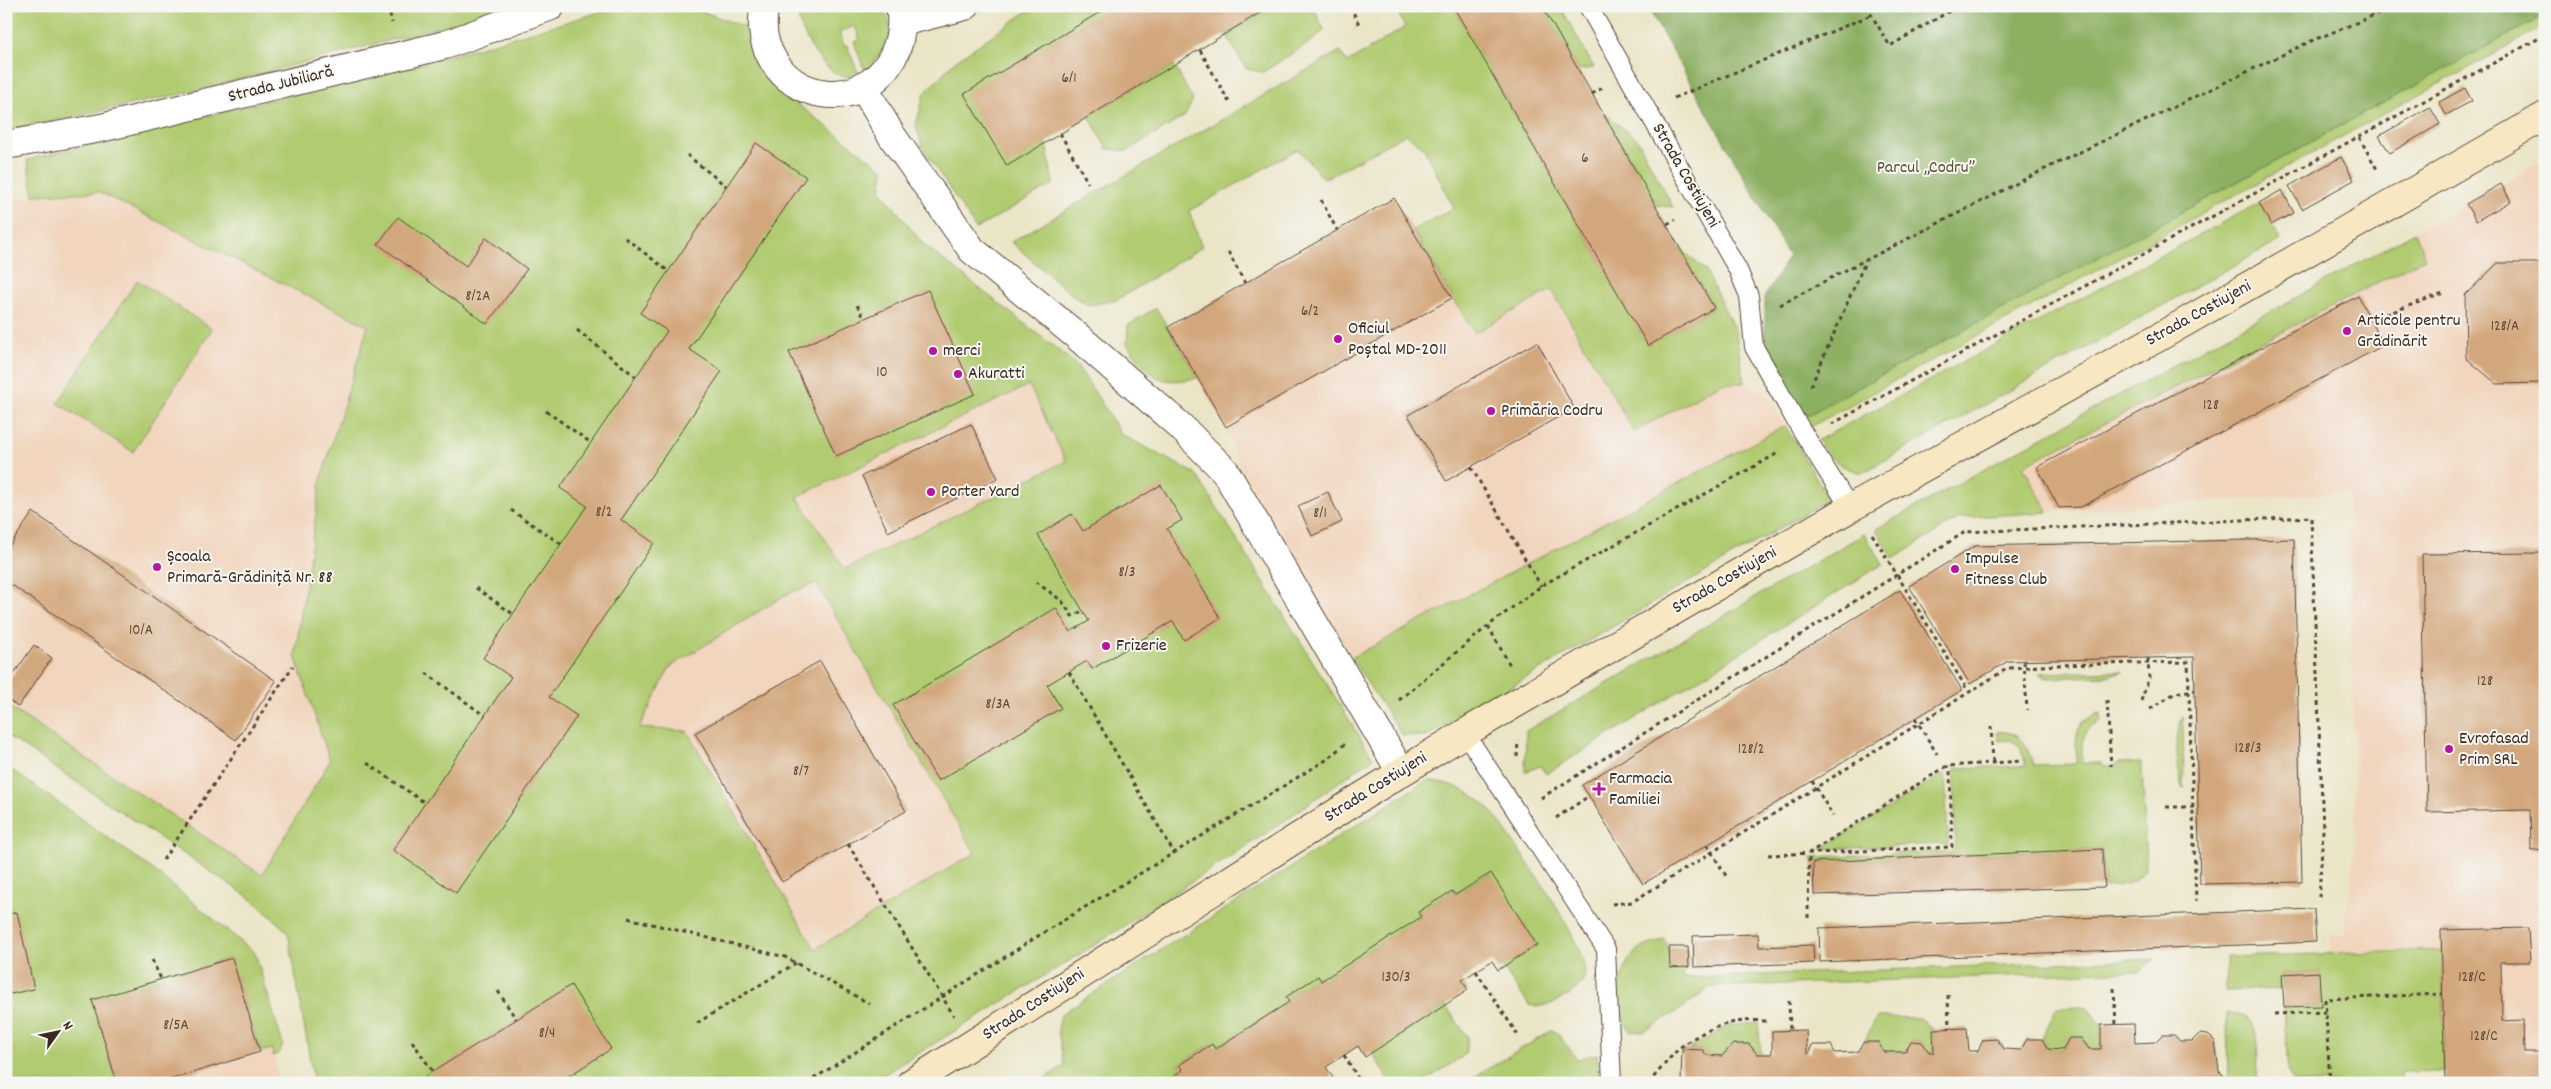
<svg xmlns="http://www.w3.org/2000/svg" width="2551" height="1089" font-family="Dekko,sans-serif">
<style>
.built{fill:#f1d5bd}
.green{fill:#b0cb70;stroke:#767a47;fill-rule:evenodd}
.forest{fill:#8caf62;stroke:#646c40}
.building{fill:#d3a77d}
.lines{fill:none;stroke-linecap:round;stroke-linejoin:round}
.lane-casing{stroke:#554638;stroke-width:20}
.street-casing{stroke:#554638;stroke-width:30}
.secondary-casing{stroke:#554638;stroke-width:30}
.path{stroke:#554638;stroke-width:3;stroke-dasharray:4 4;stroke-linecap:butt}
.lane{stroke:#fff;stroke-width:18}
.street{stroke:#fff;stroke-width:28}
.secondary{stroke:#f8e7c3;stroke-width:28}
.poi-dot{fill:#b5179e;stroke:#f6f6f2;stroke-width:2}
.labels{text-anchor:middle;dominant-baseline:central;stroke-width:4;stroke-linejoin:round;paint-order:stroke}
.number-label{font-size:15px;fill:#614936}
.street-label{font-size:18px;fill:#3b2a1e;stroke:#f6f6f2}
.park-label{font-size:18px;fill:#585232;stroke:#f6f6f2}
.poi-label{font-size:18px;fill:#3b2a1e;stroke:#f6f6f2;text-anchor:start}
</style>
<rect width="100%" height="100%" fill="#f6f6f2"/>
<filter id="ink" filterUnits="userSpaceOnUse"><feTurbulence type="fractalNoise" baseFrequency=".02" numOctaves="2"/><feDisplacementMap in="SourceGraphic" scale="10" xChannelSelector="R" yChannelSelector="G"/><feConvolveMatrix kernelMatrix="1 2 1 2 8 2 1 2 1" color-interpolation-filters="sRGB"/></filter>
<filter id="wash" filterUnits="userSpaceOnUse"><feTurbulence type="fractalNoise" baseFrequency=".0096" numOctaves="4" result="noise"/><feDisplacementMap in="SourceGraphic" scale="20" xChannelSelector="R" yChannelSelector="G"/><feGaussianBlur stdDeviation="1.12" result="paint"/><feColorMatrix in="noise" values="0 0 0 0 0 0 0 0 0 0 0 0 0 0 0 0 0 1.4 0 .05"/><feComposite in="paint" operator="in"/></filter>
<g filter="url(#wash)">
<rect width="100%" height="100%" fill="#ebe5c8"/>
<!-- built -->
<path class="built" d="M2545 159V1083H2445L2441 950 2331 953 2330 935H2344L2356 843 2348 492 2048 512 2023 467 2425 258 2415 232Z
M99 192 368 326 321 479 295 656 330 761 262 876 6 705V204L34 195Z
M1394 198 1452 298 1552 290 1634 431 1722 383H1744L1766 394 1785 426 1351 658 1238 464 1226 427 1168 327Z
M1029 385 1066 461 845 569 797 497Z
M816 583 975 853 815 949 687 731 639 729 670 667 785 595Z
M272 1049 279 1083H159Z"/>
<!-- green -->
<path class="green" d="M6 6H521L194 91 6 131Z
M621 6H687L750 29 772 85 884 170 881 191 923 244 1077 365 1122 435 1196 474 1373 758 1274 828 1093 946 870 1083H314L288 932 250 898 6 735V705L262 875 330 761 295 656 321 479 368 326 99 192 34 195 27 160 446 57ZM1029 385 1066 461 845 569 797 497ZM816 583 975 853 815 949 687 731 639 728 670 667 785 595Z
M798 6H881L888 18 892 35 866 74 854 42 860 40 855 26 839 32 844 46 847 45 859 76C853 76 845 77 839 75 820 67 795 27 798 6Z
M1035 6H1110L1046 142 1053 184 976 229 923 148 916 126 924 94 955 61Z
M1272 6H1313L1324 30 1312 41 1263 72 1246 69 1226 34Z
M1395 6H1453L1648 345 1714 308 1679 247 1706 271 1736 333 1744 383H1722L1634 432 1552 290 1474 333 1413 230 1454 208 1423 147 1406 134 1324 179 1298 149 1189 211 1202 247 1117 300 1088 305 1072 295 1011 242 1340 51 1347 63 1405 27Z
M1542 6H1560L1594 68 1578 70Z
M2545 15V26L1810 427 1804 417Z
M1174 65 1193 100 1185 116 1127 151 1107 149 1089 116Z
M1603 112 1637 139 1673 207 1655 205Z
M2259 203 2280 240 1862 473C1838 466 1832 461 1818 440Z
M2415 232 2425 258 2023 466 2048 512 1959 518 1893 559 1876 529Z
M137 280 212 329 133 452 58 403Z
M1156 308 1198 378C1155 386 1152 377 1127 344L1128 325Z
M1785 426 1829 499 1426 737 1402 735 1351 658Z
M1864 534 1883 564 1546 774 1540 766 1525 772 1526 731Z
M2123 671 2107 676 2048 678 2043 677 2039 673Z
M2101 713V720C2079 731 2082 741 2082 763H2102L2104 766 2117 765V763L2142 762 2146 868C2135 885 2124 885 2105 887L2102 849 1813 862 1812 857 1955 851V768L2026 766 2020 746 2010 740 1999 741 1997 732C2019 730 2028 746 2033 765L2076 764C2077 739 2071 722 2101 713Z
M2183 717 2184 788C2176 772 2174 733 2183 717Z
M6 766 152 869 255 953 283 1045 279 1053 273 1056 272 1049 260 1052 231 958 93 1000 117 1083H6Z
M1945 773 1948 844 1821 849Z
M1427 780C1454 783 1475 793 1493 813 1516 847 1582 934 1585 972 1585 983 1576 989 1568 995 1554 1003 1545 1009 1529 1005L1502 967 1537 945 1490 873 1455 895 1452 891 1418 912 1421 917 1321 981 1318 976 1286 997 1289 1002 1215 1049 1211 1044 1179 1065 1183 1070 1163 1083H1037L1064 1066 1058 1030 1061 1014Z
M1664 939 1682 967 1683 978 2155 959 2139 971 1710 987 1683 1008 1643 1032 1630 1031 1617 1007V990L1628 961 1639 949Z
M2442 950 2444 1071 2401 1072V1083H2294L2288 1073 2284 1007 2321 1006 2319 972 2282 974 2283 989 2226 991V957Z
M1445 1005 1467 1036V1050L1462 1057 1421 1083H1390L1372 1052Z
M2087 1007 2101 1025V1049H2089L2081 1038H2069L2063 1050 2048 1049 2042 1039 2056 1008Z
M2227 1013C2233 1014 2241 1013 2247 1017 2260 1026 2258 1067 2257 1083H2228Z
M1877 1017 1920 1018 1933 1029 1934 1052H1929L1922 1042 1911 1041 1905 1052H1884L1878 1042H1864Z
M1758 1023 1761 1054H1757L1749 1044H1733L1722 1056 1706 1055 1703 1050 1689 1049 1728 1026Z
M1551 1031 1557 1033 1577 1059 1597 1054 1599 1083H1464Z"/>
<!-- forest -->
<path class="forest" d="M1647 6H2545V15L1804 417 1769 357 1765 342V296L1789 256Z"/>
<g id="blocks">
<!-- building -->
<path class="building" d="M1110 6H1271L1007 166 964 94Z
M1453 6H1542L1714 308 1648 346Z
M2465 88 2472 101 2446 115 2439 102Z
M2430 107 2440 124 2390 153 2379 136Z
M756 143 806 177 689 349 722 371 621 520 654 543 549 697 577 716 456 893 393 850 511 677 483 658 587 506 560 488 667 331 640 313Z
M2341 157 2354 180 2302 209 2289 186Z
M2501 184 2511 201 2476 221 2466 204Z
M2282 190 2294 213 2271 225 2259 203Z
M1394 198 1452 298 1226 427 1168 327Z
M398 217 466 266 486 238 527 269 487 324 378 244Z
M2498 263H2545V383L2497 384 2466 358 2465 295Z
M928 290 975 394 836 456 789 352Z
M2358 296 2384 345 2081 507 2059 508 2037 467Z
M1537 342 1574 408 1446 481 1408 415Z
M971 424 998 478 888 532 862 476Z
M1161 485 1182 520 1167 529 1220 618 1184 640 1173 621 1092 669 1087 661 1047 685 1061 708 938 781 893 705 1056 608 1070 632 1089 621 1038 535 1072 514 1083 531Z
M1328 492 1342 522 1312 536 1298 506Z
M33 512 276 681 236 740 6 581V551Z
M2294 539 2302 882 2200 884 2194 657 2008 661 1970 684 1909 586 1975 546Z
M2545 553V849L2531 850 2530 810 2427 812 2422 554Z
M1900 590 1962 690 1643 884 1582 785Z
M34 645 52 658 18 707 6 698V685Z
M820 661 906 811 782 882 695 733Z
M2102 849 2105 887 1814 895 1813 862Z
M1491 873 1537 945 1498 970 1492 961 1476 971 1462 980 1468 990 1365 1057 1358 1046 1326 1067 1333 1078 1325 1083H1163L1183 1070 1179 1065 1212 1044 1215 1049 1289 1002 1286 997 1318 976 1321 981 1421 917 1418 912 1452 891 1455 895Z
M2314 909 2316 942 1820 962 1819 928Z
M17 912 34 989 6 995V915Z
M2528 928 2530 962H2501L2502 1021 2523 1020 2524 1052H2545V1083H2445L2441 930Z
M1758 934 1759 947 1813 945 1814 963 1694 967 1693 936Z
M1669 947H1688L1689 967 1670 968Z
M232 958 260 1052 159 1083H117L92 1000Z
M2319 972 2321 1006 2284 1007 2282 974Z
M571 985 611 1049 558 1083H415Z
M2134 1024 2135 1043 2155 1042 2162 1035H2174L2180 1041H2192L2199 1034 2208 1035 2215 1041 2219 1071 2226 1078 2227 1083H1681L1682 1049 1703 1050 1706 1055 1722 1056 1733 1044H1749L1757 1054H1772V1031L1806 1030 1807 1053H1809L1812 1045H1831L1835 1053 1857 1052 1864 1042H1878L1884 1052H1905L1911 1041 1922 1042 1929 1052H1934L1933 1029 1967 1028 1969 1051H1978L1983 1040 1997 1039 2004 1049 2021 1050 2027 1039H2042L2048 1049 2063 1050 2069 1038H2081L2089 1049H2101V1025Z"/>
</g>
</g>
<g filter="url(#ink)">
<use href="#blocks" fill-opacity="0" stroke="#554638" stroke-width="1"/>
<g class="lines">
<defs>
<path id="lane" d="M1588 6 1738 270 1749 296 1754 347 1796 421 1850 508
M1465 733 1606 949 1612 1083"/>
<path id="street" d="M765 6C755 45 780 86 821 93 873 102 909 54 900 6
M902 22 965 6
M863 86 890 133 972 250 1077 336 1180 426 1225 471 1401 772
M6 145 101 128 445 45 551 6"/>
<path id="secondary" d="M911 1083 1358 799 1465 733 1850 508 2159 337 2545 116"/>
</defs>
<!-- lane casing -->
<use href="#lane" class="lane-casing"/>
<!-- street casing -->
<use href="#street" class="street-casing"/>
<!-- secondary casing -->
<use href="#secondary" class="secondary-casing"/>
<!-- path -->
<path class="path" d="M388 6 392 23
M1350 6 1360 26
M1866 6 1890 46 1958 6
M1200 50 1229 102
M1592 94 1602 88
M1674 98 1871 15
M1060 133 1088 183
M2359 137 2378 171
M687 155 726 186
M1321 200 1337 230
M1667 224 1675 220
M625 238 668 271
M1228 252 1245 283
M857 305 864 318
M1780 305 1865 260
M2371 320 2443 293
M577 330 636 377
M1811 386 1866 260 2047 168 2309 42 2397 6
M546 411 591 443
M1832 424 2545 35
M1471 467 1541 586
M511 510 561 544
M1872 534 1968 691
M1036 582 1062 601 1072 616 1083 611
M476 588 513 614
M1488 626 1511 667
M2024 661 2027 710
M1069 672 1174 853
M426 673 485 716
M1399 700 1488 626 1541 586 1780 452
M2107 700 2111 766
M2141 701 2149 678 2148 658
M2150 709 2175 693 2195 690
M1915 718 1937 754
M1991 726 1993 763
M1517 757 1518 741
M367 763 425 803
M1812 781 1833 816
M1541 798 1965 532 2311 517 2323 830 2319 897
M2166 807H2198
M1556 818 1589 796
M848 844 954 1016
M1707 845 1728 879
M1768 855 1952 847 1950 771 1947 766
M163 860 293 666
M1612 904 1632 902 2008 668 2055 665 2188 662 2196 901
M628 918 785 957 870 1004
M1808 918 1809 853 1947 766 2022 761
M152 960 161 979
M1476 971 1519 1037
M2114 988 2116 1025
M498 991 516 1019
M1948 995 1949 1028
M1789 1001 1790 1030
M2274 1014 2326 1012
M697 1023 796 963
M412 1041 433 1072
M1344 1055 1361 1083
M807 1083 1046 931 1326 760 1346 743
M1648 1083C1660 1071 1670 1056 1682 1046 1707 1027 1736 1018 1766 1021
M2330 1083 2325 999 2442 994"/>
<!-- lane -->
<use href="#lane" class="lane"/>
<!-- street -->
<use href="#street" class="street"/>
<!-- secondary -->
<use href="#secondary" class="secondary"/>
</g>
</g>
<!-- markers -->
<g class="poi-dot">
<circle cx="2347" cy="331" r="5"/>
<circle cx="1338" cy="339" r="5"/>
<circle cx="933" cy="351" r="5"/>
<circle cx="958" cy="374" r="5"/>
<circle cx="1491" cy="411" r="5"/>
<circle cx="931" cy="492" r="5"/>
<circle cx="157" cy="567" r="5"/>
<circle cx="1955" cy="569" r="5"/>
<circle cx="1106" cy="646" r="5"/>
<circle cx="2449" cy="749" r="5"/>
<path d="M1596.5 781.5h5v5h5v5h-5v5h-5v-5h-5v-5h5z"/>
</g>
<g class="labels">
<!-- number labels -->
<g class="number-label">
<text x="1069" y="79">6/1</text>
<text x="1585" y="159">6</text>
<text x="478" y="297">8/2A</text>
<text x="1310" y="312">6/2</text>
<text x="2505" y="327">128/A</text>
<text x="882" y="373">10</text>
<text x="2211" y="406">128</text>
<text x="604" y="513">8/2</text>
<text x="1320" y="514">8/1</text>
<text x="1127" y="573">8/3</text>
<text x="141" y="631">10/A</text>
<text x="2485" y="682">128</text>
<text x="998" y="705">8/3A</text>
<text x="2248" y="749">128/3</text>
<text x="1751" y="750">128/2</text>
<text x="801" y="772">8/7</text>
<text x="1396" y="978">130/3</text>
<text x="2472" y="978">128/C</text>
<text x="176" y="1026">8/5A</text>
<text x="547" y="1034">8/4</text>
<text x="2484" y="1037">128/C</text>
</g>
<!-- street labels -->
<g class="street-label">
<text transform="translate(281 85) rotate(-14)">Strada Jubiliară</text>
<text transform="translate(1685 176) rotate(60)">Strada Costiujeni</text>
<text transform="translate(2199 314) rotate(-29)">Strada Costiujeni</text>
<text transform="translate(1725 581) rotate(-30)">Strada Costiujeni</text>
<text transform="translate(1376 788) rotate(-32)">Strada Costiujeni</text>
<text transform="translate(1034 1005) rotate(-33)">Strada Costiujeni</text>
</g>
<!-- park labels -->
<g class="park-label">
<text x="1926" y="168">Parcul „Codru”</text>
</g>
<!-- poi labels -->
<g class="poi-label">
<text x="2357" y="321">Articole pentru<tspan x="2357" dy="21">Grădinărit</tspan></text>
<text x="1348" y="329">Oficiul<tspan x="1348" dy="21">Poștal MD-2011</tspan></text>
<text x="943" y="351">merci</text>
<text x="968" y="374">Akuratti</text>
<text x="1501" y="411">Primăria Codru</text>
<text x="941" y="492">Porter Yard</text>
<text x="167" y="557">Școala<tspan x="167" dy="21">Primară-Grădiniță Nr. 88</tspan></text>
<text x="1965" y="559">Impulse<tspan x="1965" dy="21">Fitness Club</tspan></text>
<text x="1116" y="646">Frizerie</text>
<text x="2459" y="739">Evrofasad<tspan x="2459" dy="21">Prim SRL</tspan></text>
<text x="1609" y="779">Farmacia<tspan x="1609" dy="21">Familiei</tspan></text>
</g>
</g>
<!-- margin -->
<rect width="2551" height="1089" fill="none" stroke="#f6f6f2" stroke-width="25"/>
<!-- north arrow -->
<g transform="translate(58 1032) rotate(57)" stroke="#f6f6f2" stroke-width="4" paint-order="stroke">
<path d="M0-4L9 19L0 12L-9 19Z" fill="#3b2a1e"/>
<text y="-8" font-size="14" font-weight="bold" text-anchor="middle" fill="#3b2a1e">N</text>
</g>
</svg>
